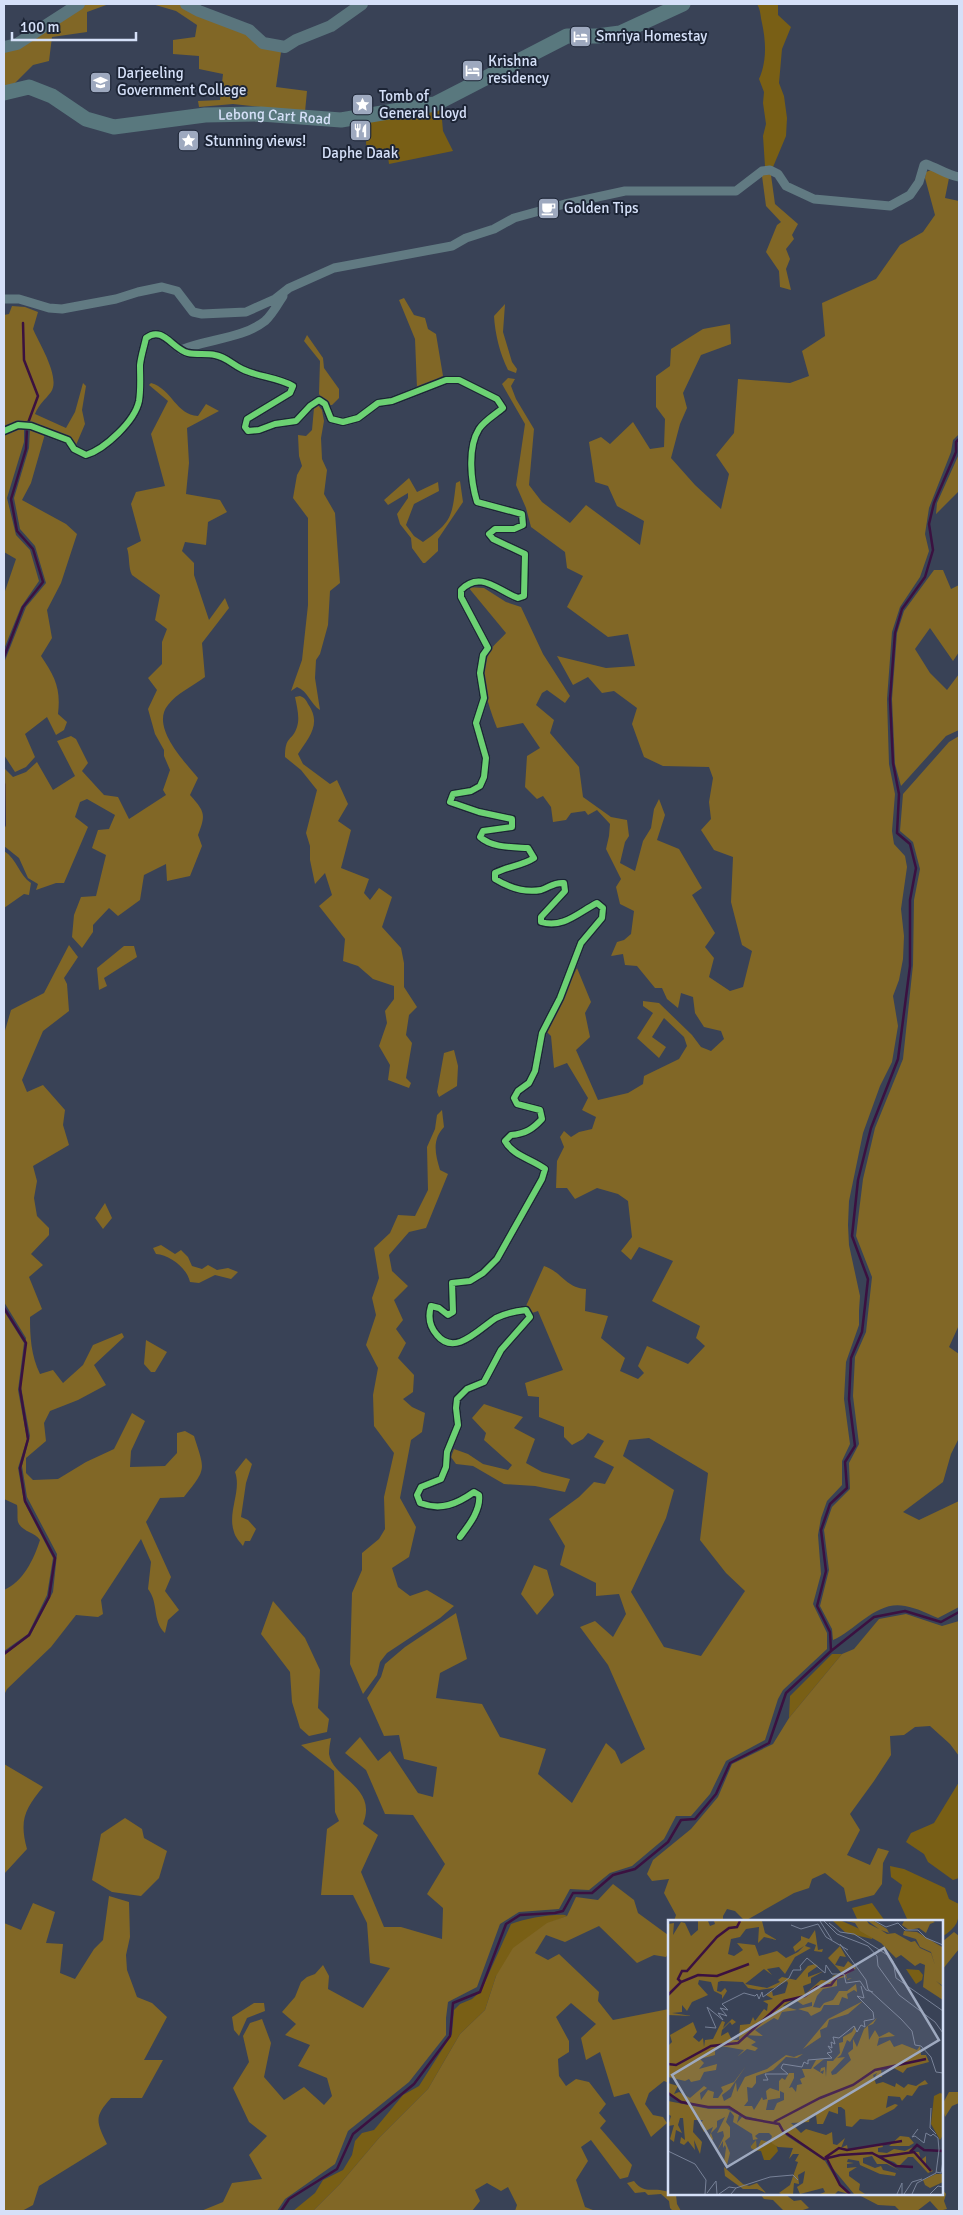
<svg xmlns="http://www.w3.org/2000/svg" width="963" height="2215" font-family="Signika,sans-serif">
<style>
.green{fill:#795f15}
.forest{fill:#816726;fill-rule:evenodd}
.lines{fill:none;stroke-linecap:round;stroke-linejoin:round}
.stream{stroke:#3b1140;stroke-width:2.5}
.minor{stroke:#617a82;stroke-width:9}
.secondary{stroke:#5a757d;stroke-width:12}
.trunk{stroke:#59787e;stroke-width:15}
.cycleway-casing{stroke:#1d2536;stroke-width:9}
.cycleway{stroke:#6cd273;stroke-width:6}
.labels{text-anchor:middle;dominant-baseline:central;stroke-width:4;stroke-linejoin:round;paint-order:stroke}
.poi-label{font-size:15px;fill:#d5e0f8;stroke:#1d2536;text-anchor:start}
.street-label{font-size:15px;fill:#d5e0f8;stroke:#1d2536}
.inset-river{fill:none;stroke:#3b1140;stroke-width:2.5}
.inset-road{fill:none;stroke:#778197;stroke-width:1}
.view{fill:#9ea9bf;fill-opacity:0.15;stroke:#9ea9bf;stroke-width:2.5}
.inset-edge{fill:none;stroke:#d5e0f8;stroke-width:2.5}
</style>
<rect width="100%" height="100%" fill="#394256"/>
<!-- green -->
<path class="green" d="M757 4H778V15L791 27 782 49 779 83 784 96 787 118 786 136 773 167 765 166 763 136 766 124 763 103 764 92 759 79C767 61 766 42 762 23 760 15 761 11 757 4Z
M441 108 443 131 453 151 389 164 388 157 367 153 364 121Z
M832 1654H842L789 1718 790 1696Z
M959 1782V1878L953 1880 928 1862 924 1854 906 1842 911 1833 934 1823Z
M890 1866 904 1869 945 1888 949 1899 959 1904C959 1922 958 1926 942 1937V1921H908L898 1899 902 1885 891 1877Z
M872 1903 885 1921H858L852 1908Z
M565 1915 567 1916 547 1924 496 1976 485 2010 460 2034 428 2089 379 2138 340 2184 313 2211H293L315 2193 323 2180 343 2170 352 2155 355 2141 362 2133 374 2130 403 2095 419 2086 452 2034 454 2010 460 2004 472 1999 481 1991 511 1924C524 1919 551 1914 565 1915Z"/>
<!-- forest -->
<path class="forest" d="M83 4H109L87 12V32L52 37 49 61 33 65 15 83 4 87V50Z
M152 4H180L224 23 281 52 276 87 307 91 305 112 233 104 199 107 198 101 220 100 223 74 199 69V56L173 54V40L195 37 197 25 176 11Z
M931 170 949 178 945 198 959 201V434L953 440 951 452 929 508 925 534 929 551 920 577 900 607 892 632 887 699 889 764 895 794 892 831 894 844 905 856 907 867 901 909 904 936 903 959 899 980 893 996 898 1026 892 1062 880 1086 863 1133 849 1201 848 1225 849 1245 860 1296 859 1311V1325L846 1362 844 1399 850 1444 842 1461V1485L827 1501 821 1518 818 1535 821 1574 813 1604 827 1633V1649L783 1690 778 1699 765 1740 726 1761 710 1794 691 1816H676L664 1839 632 1866 610 1873 589 1890 570 1889 559 1909 519 1912 500 1924 477 1987 448 2002 446 2018V2035L409 2082 348 2131 335 2164 285 2199 277 2211H201L223 2202 232 2183 262 2179 249 2155 267 2136 249 2122 233 2088 249 2062 243 2036 250 2023 262 2019 271 2043 264 2077 284 2100 304 2087 324 2105 332 2096 327 2078 298 2066 310 2045 285 2035 296 2024 282 2012 295 1997 301 1982 307 1977 315 1974 323 1965 329 1976 328 1989 363 2008 390 1968 370 1963 367 1923 353 1895H321L327 1829 339 1821 335 1812 334 1771 301 1745 331 1738C330 1743 329 1749 329 1754 333 1779 378 1787 363 1824L378 1835 361 1872 384 1927H401L442 1939 443 1908 427 1894 445 1864 413 1815 385 1814 366 1770 345 1753 360 1737 378 1761 390 1751 418 1793 433 1797 437 1767 404 1759 399 1735 384 1736 367 1698 381 1677 385 1664 405 1647 456 1613 467 1659 440 1673 436 1698 482 1704 500 1737 546 1749 538 1774 572 1803 606 1743 615 1751 621 1764 645 1749 608 1665 580 1627 595 1621 613 1637 626 1614 619 1594 596 1596V1583L560 1565 565 1546 549 1519 579 1497 594 1482 605 1484 614 1467 594 1457 604 1441 588 1433 583 1439 572 1445 564 1437V1427L539 1417V1397L528 1396 525 1383 563 1370 538 1311 532 1313 526 1306 544 1266C562 1272 566 1288 586 1289L585 1311 608 1316 601 1338 625 1358 620 1371 638 1379 644 1373 638 1366 647 1346 688 1364 705 1346 696 1338 700 1326 652 1301 673 1261 639 1247 631 1260 621 1251 632 1237 628 1201 618 1194 597 1188 575 1199 567 1188H556L557 1161 564 1147 560 1137 564 1131 571 1137 579 1132 592 1129 596 1117 582 1110 588 1098 567 1063 554 1068 551 1036 546 1031 577 968 591 1002 585 1013 590 1037 576 1050 598 1100 628 1093 643 1084 644 1076 679 1059 687 1046 684 1037 664 1018 652 1037 666 1047 659 1058 637 1038 653 1013 643 1006V1001L659 1003 692 1035 701 1047 711 1051 724 1039 721 1031 704 1027 695 1013 693 997 681 993 678 1008 667 999 662 988H655L637 966 625 965 623 954 611 956 617 942 624 940 631 934 634 911 620 904 616 887 621 879 606 849 609 836 610 824 597 810 588 815 585 811 571 813 566 820 553 822 551 807 543 796 537 799 525 787 527 756 540 748 523 723 497 728C488 704 477 676 490 651 493 645 501 639 506 633L468 587 484 588 506 602 521 607 543 654 570 696 565 703 547 690 542 693 536 705 554 720 550 733 579 767 583 797 611 817 627 820 629 836 625 842 620 863 635 871 643 841 651 828 654 809 659 799 665 815 657 840 679 849 702 888 692 895 715 933 705 947 714 958 709 977 730 991 743 987 752 951 742 945 731 902 733 857 714 850 701 830 711 819 709 802 713 778 709 767 663 766 644 757 632 724 637 708 614 691 602 693 588 677 573 685 557 656 606 668 635 666 628 634 608 637 567 607 583 576 567 568 565 552 531 527 526 508 516 485 525 424 502 384 508 378 515 379 511 386 516 399 534 429 529 485 542 502 570 523 586 505 640 545 644 521 617 506 608 486 595 482 589 442 601 437 610 444 633 422 650 449 664 447 665 419 656 407V376L670 366 671 349 703 329 730 324 731 344 701 355 683 393 687 408 680 424 671 458 695 485 721 509 729 474 716 455 734 433 738 379 790 383 809 376 802 351 825 336 822 303 876 279 900 245 923 232 935 215 925 178 926 172ZM649 1438 708 1473 700 1540 726 1573 745 1591 701 1656 664 1647 631 1592 666 1518 674 1490 623 1456 629 1440Z
M766 173 771 175 775 204 798 224 792 235 794 239 786 249 790 259 786 269 791 290 780 287 779 271 766 252 777 225 781 222 766 206 762 176Z
M404 298 414 315 425 318 428 329 436 334 443 376 417 388 415 339 399 300Z
M505 304 503 332 512 362 517 369 516 373 508 370C500 354 495 334 494 316Z
M12 306 25 307 38 312 33 329C39 343 61 378 51 392 45 400 39 404 35 414L66 428 75 412 83 383 86 386 82 410 85 424 76 445C54 434 28 413 4 426V315L9 314Z
M307 335 323 358 324 368 339 389V398L332 405H327L319 394 320 361 304 341Z
M151 383C172 389 176 415 198 416L206 404 219 411 187 428 189 463 186 494 220 500 227 512 208 522 206 545 185 542 182 551 194 563V575L209 620 225 598 229 608 202 643 205 677C193 686 177 693 168 705 150 727 185 762 198 778L190 795C205 812 206 814 198 835L202 846 190 876 167 881 166 864 144 875 140 900 118 916 109 908 93 925V932L82 948 72 937 74 915 81 897 96 896 106 855 92 848 98 830 109 829 115 815 87 799 80 802 75 817 88 827 64 883H56L36 890 38 884 28 878 19 858 4 846V830L6 825 5 769 13 777 26 772 37 762 53 790 75 776 57 741 71 736 76 739 88 763 82 771 104 795 118 797 129 819 166 795 163 790 170 770 164 756V750L155 734 148 709 157 690 148 678 162 664V642L167 629 155 620 160 595 132 575C128 567 130 557 127 548L141 541 131 504 136 492 165 486 151 434 168 401 149 385Z
M318 405 322 410 324 421 321 438 322 459 327 470 324 494 335 513 340 583 330 591 328 625 320 654 316 660 315 678 320 710C311 705 308 691 297 687L291 691 302 660 308 605V518L293 498 297 475 302 466 299 456 298 435 306 436 312 430 314 408Z
M20 428 24 429V442L7 498 16 535 30 550 39 581 21 607 4 649V594L16 559 4 552V435Z
M30 429 45 434 31 483 22 500 66 524 77 534 61 583 47 610 52 638 41 656C55 677 61 688 58 714L67 722 64 730 56 735 47 717 25 734 35 757 26 767 15 772 4 755V663L26 607 46 583 35 546 20 529 14 498 29 448Z
M959 454V491L936 514 937 503Z
M409 478 417 492 438 482 439 491 414 504 406 525 414 536 423 542C452 522 452 517 456 483L460 481 463 502 438 539V551L425 563H423L412 548 411 538 400 524 397 514 408 498V493L388 505 384 500Z
M934 570H943L951 589 959 585V652L953 661 930 628 915 649 930 673 947 690 959 674V730L946 736 901 786 895 764 892 699 897 633 904 611Z
M300 696C305 698 306 700 308 704 322 724 309 737 298 754L303 764 330 784 337 780 348 804 338 821 351 830 341 868 369 879 364 893 370 900 379 888 392 897 382 927 401 948 404 963V987L417 1007 409 1015 406 1035 412 1043 406 1078 411 1083 409 1088 388 1080 390 1065 379 1046 387 1023 385 1011 394 999V986L373 979 358 966 343 961 345 939 319 906 332 895 325 873 315 884 310 860V846L306 833 317 790 301 770 285 757C285 735 292 742 297 727 300 718 297 707 295 697Z
M959 736V1325L949 1347 959 1354V1438L951 1454 943 1482 903 1512 919 1520 959 1501V1607L938 1618C928 1614 917 1608 905 1606 877 1600 856 1630 833 1640L832 1629 820 1606 829 1570 824 1530 832 1507 850 1489 849 1463 859 1444 853 1396 855 1357 866 1332 872 1277 856 1236 863 1179 875 1128 903 1059 913 965 914 900 920 869 913 842 900 831 903 794 949 742Z
M4 851C17 859 19 875 31 883L29 895 24 894 4 908Z
M69 945 78 957 64 978 67 984 69 1011 43 1031 22 1080 27 1092 43 1085 65 1110 63 1125 69 1145 33 1166 37 1181 34 1198 37 1216 49 1228V1235L31 1254 43 1265 29 1277 42 1309 30 1317C30 1337 31 1355 40 1374L53 1370 63 1383 83 1365 93 1345 122 1333 124 1337 94 1365 106 1385 78 1400 50 1411 44 1423 46 1441 26 1458V1473L33 1480 58 1479 86 1462 114 1449 132 1413 145 1421 131 1451 130 1467 165 1466 177 1453V1433L185 1431 194 1436C205 1471 207 1468 184 1497L160 1498 146 1522 171 1577 165 1591 179 1610 168 1620 165 1633C152 1621 159 1603 148 1589L151 1562 141 1539 101 1600 103 1614 98 1617 76 1615 51 1647 7 1689 4 1695V1655L30 1636 53 1592 57 1554 27 1497 22 1466 30 1436 21 1387 26 1338 4 1302V1034L11 1010 44 993Z
M124 946H134L137 957 104 978 107 986 99 990 97 968Z
M454 1050 458 1066 457 1086 439 1097 437 1092 444 1053Z
M442 1110 444 1127C432 1140 435 1153 440 1170L448 1174 426 1228 409 1232 389 1255 392 1271 408 1286 394 1300 403 1320 396 1329 406 1343 398 1358 414 1375 413 1392 403 1399 412 1407 425 1413 422 1432 411 1440 400 1498 416 1527 409 1557 392 1568 398 1587 410 1596 427 1590 454 1606 440 1618 387 1653 380 1662 377 1675 363 1694 350 1664 352 1593 362 1570V1553L379 1539 385 1529 384 1497 394 1453 374 1426 373 1395 378 1368 366 1345 376 1315 372 1298 379 1278 374 1248 390 1233 398 1215 415 1216 428 1190 427 1147 435 1129 437 1115Z
M105 1203 112 1218 103 1229 95 1218Z
M161 1245 175 1254 181 1250 188 1257 192 1266 202 1269 208 1265 217 1270 228 1268 238 1272 231 1279 215 1275 199 1283 190 1282C187 1268 170 1255 156 1254L153 1248Z
M4 1311 24 1343 18 1390 27 1439 18 1468 24 1502 53 1558 47 1595 28 1634 4 1651V1590C23 1582 34 1559 40 1540 35 1532 22 1532 18 1522 17 1518 18 1510 17 1505L4 1499Z
M146 1340 167 1352 155 1372H151L144 1364Z
M484 1404 523 1417 514 1428 535 1439 526 1463 542 1472 570 1479 565 1492 535 1486 504 1484 473 1466 456 1464 451 1457 454 1449 468 1454 483 1464 508 1470 512 1465 484 1440 486 1433 472 1418Z
M246 1458 252 1464 246 1483 241 1517 248 1520 256 1529 250 1541H245L243 1546C240 1542 235 1537 234 1532 227 1512 242 1491 235 1472Z
M534 1565 547 1570 554 1595 537 1615 521 1594Z
M273 1601 305 1638 320 1670 318 1708 329 1719 327 1732 309 1736 300 1728 292 1702 290 1672 261 1634Z
M906 1614 942 1626 959 1621V1756L950 1744 930 1726 915 1727 904 1735 890 1736 891 1755 874 1781 850 1814 860 1830 847 1855 870 1865 878 1848 889 1851 883 1863 882 1884 874 1895 847 1902 844 1888 825 1873 812 1879 809 1888 794 1893 745 1921 735 1911 727 1909 723 1916V1921H674L676 1915 664 1893 669 1879 652 1881 647 1874 653 1860 691 1829 718 1797 732 1764 773 1744 789 1718 842 1654 854 1649 879 1619Z
M4 1764 43 1787C25 1809 19 1820 27 1849L4 1874Z
M125 1818 142 1829 144 1838 167 1851 159 1878 141 1896 112 1892 92 1880 101 1834Z
M613 1884 634 1900 638 1913 668 1935 669 1933V1952L666 1957 654 1955 637 1963 599 1926 565 1942 546 1935 535 1953 548 1960 559 1954 599 1992 598 2001 613 2020 669 2009V2083L664 2081 649 2093 645 2104 653 2115 663 2117 667 2123 651 2137 629 2093 614 2097 600 2052 586 2060 581 2038 596 2024 571 2003 556 2017 569 2041V2052L558 2059 559 2076 566 2086 576 2079 589 2082 606 2104 599 2113 606 2121 600 2128 632 2165 628 2177 620 2179 591 2140 581 2147 588 2161 576 2180 585 2207 593 2210 592 2211H515L517 2205 508 2187 501 2191 487 2183 475 2190 480 2201 472 2211H313L340 2184 379 2138 428 2089 460 2034 485 2010 496 1976 513 1948 547 1923 567 1916 576 1897 598 1900Z
M109 1896 129 1902 130 1937 126 1955 127 1970 137 1997 152 2003 167 2017 144 2060H163L142 2098H111C94 2117 96 2121 107 2144L39 2186 33 2205 22 2211H4V1923L21 1930 33 1903 55 1912 46 1943 63 1944 60 1973 75 1979 94 1949 103 1940Z
M954 1932 959 1936V1949L942 1970V1942Z
M254 2003H264L265 2011 247 2018 239 2036 234 2030 232 2017Z
M949 2092H959V2103L952 2106 945 2117 942 2105Z
M634 2181C645 2195 651 2187 665 2191 671 2192 671 2193 676 2195L677 2204 681 2211H673L670 2208 669 2201 661 2194 648 2195 645 2192 635 2193 627 2183Z
M942 2189 946 2194 944 2201 947 2209 939 2211 930 2201 917 2211H900L895 2206 878 2205 857 2194H942Z
M760 2194H785L794 2201 801 2200 809 2208 800 2211H784L773 2200 764 2199Z"/>
<g class="lines">
<!-- stream -->
<path class="stream" d="M23 323 24 360 38 396 28 423
M4 657 23 607 43 582 33 549 17 531 11 499 26 449 27 428
M4 784V826
M4 1308 26 1343 20 1389 28 1439 20 1468 25 1501 55 1558 49 1597 29 1635 4 1654
M831 1651 830 1632 817 1606 826 1571 821 1530 830 1504 847 1488 845 1462 855 1446 849 1399 851 1358 862 1332 868 1279 852 1236 858 1180 871 1128 898 1059 910 966V900L916 868 910 844 897 833 899 794 893 763 890 699 895 633 902 609 925 577 933 550 929 524 934 503 956 452V442L959 439
M281 2211 289 2199 337 2169 353 2134 414 2084 450 2036 453 2003 480 1992 506 1924 520 1915 555 1913 563 1911 573 1893H592L613 1875 635 1869 668 1842 681 1820 695 1819 716 1794 730 1763 769 1743 786 1693 831 1651 874 1617 905 1611 941 1622 959 1612"/>
<!-- minor -->
<path class="minor" d="M4 299H19L49 308 62 309 116 299 138 292 162 287 177 291 193 312 202 314 246 312 275 299 289 288 334 268 452 246 466 238 494 229 514 218 565 204 625 191H736L762 171 770 170 778 174 786 186 814 199 890 206 910 195 919 182 924 165 926 164C938 168 947 175 959 177
M181 350C207 339 242 339 265 321 272 315 278 304 283 296
M4 431 18 425 31 426 68 440 74 449 86 455C105 449 135 421 139 401 141 389 140 377 140 365 141 356 144 347 146 338 163 325 172 349 188 353 197 355 206 353 215 355 226 357 232 364 242 369 258 377 277 377 293 386L290 393 247 419 245 427 248 431 259 430 275 424 296 421 310 406 319 400 325 404 331 419 343 422 358 418 378 403 392 401 446 380H459L497 399 503 408C496 414 484 421 479 429 467 448 471 482 477 502L522 514 523 525 514 529H495L489 534 493 539 525 554 524 596 518 598C497 590 480 570 461 590V597L488 648 483 655 480 673 484 698 476 723 486 758 484 777 480 786 471 791 453 794 450 802 479 812 512 819V827L483 831 480 837C492 848 513 847 528 848L534 858C522 866 508 866 495 873V879C508 887 525 893 541 890 550 887 554 882 564 883L565 891 541 917V922C563 929 579 912 597 903L603 908 602 918 581 943 560 998 542 1033 535 1071 529 1083 518 1091 514 1098 517 1104 540 1110 542 1119C533 1129 525 1134 511 1135L505 1141C513 1156 532 1159 545 1169L542 1179 497 1259 483 1273 470 1281 452 1283 453 1312 448 1315 439 1308 431 1306C428 1316 429 1326 437 1335 455 1357 479 1329 496 1318 506 1313 516 1311 526 1310L530 1317 501 1350 484 1382 467 1389 457 1399 456 1408 458 1425 447 1452 446 1467 441 1479 421 1487 417 1495 420 1503C441 1511 457 1504 474 1492L479 1495C481 1510 469 1525 460 1537"/>
<!-- secondary -->
<path class="secondary" d="M186 4 199 11 249 30 263 43 285 47 296 40 331 26 362 4
M4 47 17 44 79 4"/>
<!-- trunk -->
<path class="trunk" id="s1" d="M4 93 29 87 52 96 86 119 114 127 205 115 261 114 341 120 435 104 567 36H597L620 33 683 4"/>
<defs>
<path id="cycleway" d="M4 431 18 425 31 426 68 440 74 449 86 455C105 449 135 421 139 401 141 389 140 377 140 365 141 356 144 347 146 338 163 325 172 349 188 353 197 355 206 353 215 355 226 357 232 364 242 369 258 377 277 377 293 386L290 393 247 419 245 427 248 431 259 430 275 424 296 421 310 406 319 400 325 404 331 419 343 422 358 418 378 403 392 401 446 380H459L497 399 503 408C496 414 484 421 479 429 467 448 471 482 477 502L522 514 523 525 514 529H495L489 534 493 539 525 554 524 596 518 598C497 590 480 570 461 590V597L488 648 483 655 480 673 484 698 476 723 486 758 484 777 480 786 471 791 453 794 450 802 479 812 512 819V827L483 831 480 837C492 848 513 847 528 848L534 858C522 866 508 866 495 873V879C508 887 525 893 541 890 550 887 554 882 564 883L565 891 541 917V922C563 929 579 912 597 903L603 908 602 918 581 943 560 998 542 1033 535 1071 529 1083 518 1091 514 1098 517 1104 540 1110 542 1119C533 1129 525 1134 511 1135L505 1141C513 1156 532 1159 545 1169L542 1179 497 1259 483 1273 470 1281 452 1283 453 1312 448 1315 439 1308 431 1306C428 1316 429 1326 437 1335 455 1357 479 1329 496 1318 506 1313 516 1311 526 1310L530 1317 501 1350 484 1382 467 1389 457 1399 456 1408 458 1425 447 1452 446 1467 441 1479 421 1487 417 1495 420 1503C441 1511 457 1504 474 1492L479 1495C481 1510 469 1525 460 1537"/>
</defs>
<!-- cycleway casing -->
<use href="#cycleway" class="cycleway-casing"/>
<!-- cycleway -->
<use href="#cycleway" class="cycleway"/>
</g>
<!-- icons -->
<defs>
<symbol id="hotel-square" viewBox="-11 -11 22 22"><rect x="-9" y="-9" width="18" height="18" rx="4" fill="#9ea9bf" stroke="#1d2536"/><path d="M-6-4.5h1.5V1H6V5H4.5V3h-9V5H-6ZM-4 0a1.8 1.8 0 1 1 3.6 0ZM.5 0V-2.5h3Q6-2.5 6 0Z" fill="#fff"/></symbol>
<symbol id="university-square" viewBox="-11 -11 22 22"><rect x="-9" y="-9" width="18" height="18" rx="4" fill="#9ea9bf" stroke="#1d2536"/><path d="M0-5L7-2L0 1L-7-2ZM-4 1L0 2.5L4 1V4Q0 6-4 4Z" fill="#fff"/></symbol>
<symbol id="sight-square" viewBox="-11 -11 22 22"><rect x="-9" y="-9" width="18" height="18" rx="4" fill="#9ea9bf" stroke="#1d2536"/><path d="M0-6L1.8-2.2L6-1.7L2.9 1.2L3.7 5.4L0 3.3L-3.7 5.4L-2.9 1.2L-6-1.7L-1.8-2.2Z" fill="#fff"/></symbol>
<symbol id="restaurant-square" viewBox="-11 -11 22 22"><rect x="-9" y="-9" width="18" height="18" rx="4" fill="#9ea9bf" stroke="#1d2536"/><path d="M-5-6h1v4h1v-4h1v4h1v-4h1v5L-1.5 .5V6h-2V.5L-5-1ZM5-6V6H3V1.5H1.5Q1.5-4 5-6Z" fill="#fff"/></symbol>
<symbol id="cafe-square" viewBox="-11 -11 22 22"><rect x="-9" y="-9" width="18" height="18" rx="4" fill="#9ea9bf" stroke="#1d2536"/><path d="M-5.5-4.5H6V0H3Q3 3.5 0 3.5H-2.5Q-5.5 3.5-5.5 0ZM3-3.2v2h1.7v-2ZM-6 4.5H4V6H-6Z" fill="#fff"/></symbol>
</defs>
<g fill-rule="evenodd">
<use href="#hotel-square" x="568" y="24" width="25" height="25"/>
<use href="#hotel-square" x="460" y="58" width="25" height="25"/>
<use href="#university-square" x="88" y="70" width="25" height="25"/>
<use href="#sight-square" x="350" y="92" width="25" height="25"/>
<use href="#restaurant-square" x="348" y="118" width="25" height="25"/>
<use href="#sight-square" x="176" y="128" width="25" height="25"/>
<use href="#cafe-square" x="536" y="196" width="25" height="25"/>
</g>
<g class="labels">
<!-- poi labels -->
<g class="poi-label">
<text x="596" y="36">Smriya Homestay</text>
<text x="488" y="61">Krishna<tspan x="488" dy="17">residency</tspan></text>
<text x="117" y="73">Darjeeling<tspan x="117" dy="17">Government College</tspan></text>
<text x="379" y="96">Tomb of<tspan x="379" dy="17">General Lloyd</tspan></text>
<text x="205" y="141">Stunning views!</text>
<text x="360" y="153" text-anchor="middle">Daphe Daak</text>
<text x="564" y="208">Golden Tips</text>
</g>
<!-- street labels -->
<g class="street-label">
<text stroke="none"><textPath href="#s1" startOffset="282">Lebong Cart Road</textPath></text>
</g>
</g>
<!-- overview -->
<g transform="translate(668 1920)">
<rect width="275" height="275" fill="#394256"/>
<path d="M165 1H174L205 15 204 19 178 13ZM238 49 251 50 255 55 254 60 248 64ZM272 173 275 174V215L272 220 263 204 266 176ZM82 219 83 226 88 220 89 230 93 220 108 224 110 231 102 240H96L93 231 86 230 83 228Z" fill="#795f15"/>
<path d="M30 1H40L42 6 47 4 46 1H94L97 13 109 20 96 17 90 23 91 7 78 9 72 17 63 19 60 34 66 36 75 30 69 23 87 25 91 36 109 31 118 38 130 32 136 26 127 32 125 27 133 20V16L141 19 147 10 150 30 155 29 154 32 146 31 148 25 140 22 137 26 143 28 127 37 117 54 111 47 99 49 104 55 96 49 77 64 99 68 112 62 110 60 114 57 128 60 140 46 147 44 150 46 140 53V57L156 51 143 58V63L135 66 137 74 153 60 163 61 165 56 172 53 177 57 169 59V66L155 69 149 76 145 87 152 88 156 83 165 80 171 71H179L188 64 189 72 186 70 179 74 180 79 174 77 171 85H156L153 91 143 96 140 92 130 89 144 86V82L135 85 126 79 115 86 129 90 114 92 110 100 106 98 87 110 95 116 76 115 88 122 83 125 90 128 87 131 79 129 69 137 76 130 53 126 47 128V135L32 139 36 143 31 149 49 144 48 150 36 152 32 160 23 162 21 159 17 161 0 157V126L4 122 2 115 25 102 29 112 25 117 31 122 35 118 36 127 37 120 45 119 54 101 57 102 55 108 64 99 68 102 64 105 62 102 54 110 53 116 60 112 64 120H71L72 105 82 104 85 97 87 101 96 89 99 91 100 84 95 81 105 79 98 75 104 71 105 76 117 73 120 63 119 61 106 68 91 70 80 68 75 62 53 61 50 62 49 71 53 72 57 68 59 71 54 79V75L46 71 43 62 31 60 30 64 40 75 24 82 19 91 14 85V92L4 93 24 96 0 95V4L6 3 5 15 13 2 17 3 23 16 30 10ZM178 1H199L201 4 211 9 200 1H206L219 9 221 13 213 10 219 14 227 13 243 22 247 21 252 28 263 33 267 45 263 32 252 27 248 19 235 15 236 11 249 12 274 27 275 66 268 61 275 67V80L255 67 257 45 252 43 247 46 233 35 228 38 213 23 192 11 187 3ZM236 1H265L267 2 262 4 258 13 251 8 241 10 234 5ZM172 26 178 37 172 36 167 45 176 47 180 41 188 48 178 55 179 59 184 58 180 60 160 38ZM195 81 180 94 161 100 159 107 152 110 153 117 135 129 160 99ZM209 98 205 104 200 106 201 120 207 110 211 117 221 112 227 116 211 118 209 126 222 120 226 127 234 124 249 130 252 126 253 135H258L261 142 239 148 235 153 222 146 213 149 214 157H207L209 153 205 155 208 164 215 162 227 167 228 163 236 168 240 164 248 166 257 160 260 164 251 166 244 176 239 175 234 181 232 177 220 176 218 188 227 184 230 185 226 189 205 200 192 199 184 207 178 206 177 190 173 187H170V194L161 191 155 204H149L148 195 142 196 141 202 123 203 133 213 138 209 158 215 164 212 165 224 169 225 177 218 173 228 179 225 180 230 214 224 215 227 210 228V232L219 233 226 229 237 231 245 227 242 232H251L253 240 258 236V245L265 251 260 253 245 237H240L231 246 226 242 212 237 219 236 205 234 232 251 219 244H209L204 236 195 238V243L207 248 213 246 215 250 228 253 227 256 212 254 192 245 191 241 180 239 179 242 186 243 179 244V248L189 247 181 252V256L192 264 191 270 197 274H186L157 239 115 210 114 207 112 204 93 201 111 205 114 211 119 216 157 241 172 266 181 274 170 271 167 274H152L157 272 155 268 132 274 129 267 135 263 137 251 130 255 131 264 126 263 125 274H107H113L111 273 122 265 130 242 127 241 131 234H125L121 239 125 228 110 227 102 222 104 216 101 213H91L87 216 90 219 85 220 84 214 65 202 66 196 62 191 58 202 62 207V217L57 221 62 233 59 245 56 242 58 228 57 225 55 228V221L49 231 56 216 55 211 49 213 57 197 49 201V207L43 213 45 219 43 223 42 215 45 207 36 212 32 205 35 200H26L25 212 34 222 32 234 26 220 27 230 20 221 16 225 12 223 13 217 17 220 15 198H12L10 205 14 213 8 210 6 222 2 219 6 205 0 206 3 196 0 194V181L41 189H59L71 195 69 203 74 197 85 200 89 199 74 195 61 186 40 187 7 179 0 173V163L10 166 6 174 11 172 22 178 36 166 39 168 32 173 33 180 40 170 46 172 45 178H50L55 171 53 167 66 162 78 146 62 169 54 175 56 181 63 177 68 162 69 172 77 157 99 149 118 135 126 137 131 135 135 134 129 138 118 137 105 150 88 156V163L84 168 79 167 80 181 76 186H84L86 190 94 177 95 180 99 179 98 171 102 168 111 171V161L114 158 117 160 121 153H126V158L121 168 124 167 128 172 129 165 134 164 132 159 137 157 134 149H143L148 140 156 139 145 148 155 154 156 150 152 152 153 148 157 147 158 157 159 141H165L172 133 171 123 175 122V117L184 112 187 106 188 112 182 122 179 120 173 135 169 138 177 137 163 152 164 155 168 154 183 140 180 133 185 129V119L189 127 196 109ZM112 171 116 173V180L109 183 106 190H98L100 180 112 178ZM232 216 241 217 246 223 241 226H221ZM56 247 75 264 81 266 89 263 98 273 89 269H75L57 256ZM268 254H275V262L262 268 257 265 255 260Z" fill="#816726" fill-rule="evenodd"/>
<path class="inset-river" d="M13 62 10 59 14 51H19L49 17 61 8 69 7 72 1M0 75 13 62 30 55 49 56 81 44M0 144 8 145 43 126 70 123 116 81 137 76 149 67 163 65 169 57 186 49M0 173 13 182 40 187H61L78 198 111 204 115 211 156 239 172 235 204 233 228 246 245 247M106 202 152 178 185 165 207 150 258 139M242 232 249 225 256 230 275 231M211 237 246 232 263 251M182 274 172 265 158 237 171 228 179 230 234 221"/>
<path class="inset-road" d="M152 1 164 20M156 1 169 14 200 26 209 36 210 46 231 75 267 102 275 113M207 1 218 7 230 3 237 10H250L258 18 275 25M161 3 172 12 186 14 221 36 225 41 228 58 275 91M123 5 133 9 150 4 158 17 180 30M172 24 198 60 200 69 233 99 244 111 247 125 253 126 263 137 268 152 275 153M37 107 48 108 39 87 55 100 50 93 59 96 52 88 60 90 54 84 76 73 87 76 89 74 91 79 94 72 95 77 121 58 125 50H133L132 46 139 38 157 53 158 45 164 54H176L178 63 192 61 198 70 205 72M95 160H100L97 154H120L113 148 115 144 134 147 136 142 140 144V140L164 138 159 133 164 132 160 126 164 128 163 122 167 124 165 117 171 118 186 106 189 112 193 105 197 107 196 101 206 99 205 92 189 76 196 78 193 66M263 188 262 208 268 214M0 231 27 244 38 260 37 274M268 252 273 253 275 241M68 268 102 257 125 255 130 260M39 273 48 261 49 274M51 274 61 267 68 268 63 274M229 274 234 263V274M236 274 244 262 254 259M244 274 249 263 268 253 271 230 270 218 265 214 263 216 258 213 256 223 247 216 244 217 250 209M262 274 270 266 275 267"/>
<path class="view" d="M216 28 271 120 59 247 4 155Z"/>
<rect width="275" height="275" class="inset-edge"/>
</g>
<!-- border -->
<rect width="963" height="2215" fill="none" stroke="#d5e0f8" stroke-width="10"/>
<!-- scale -->
<path d="M12 32v8h124v-8" fill="none" stroke="#d5e0f8" stroke-width="2.5"/>
<text x="20" y="32" font-size="15" fill="#d5e0f8" stroke="#1d2536" stroke-width="4" paint-order="stroke">100 m</text>
</svg>
